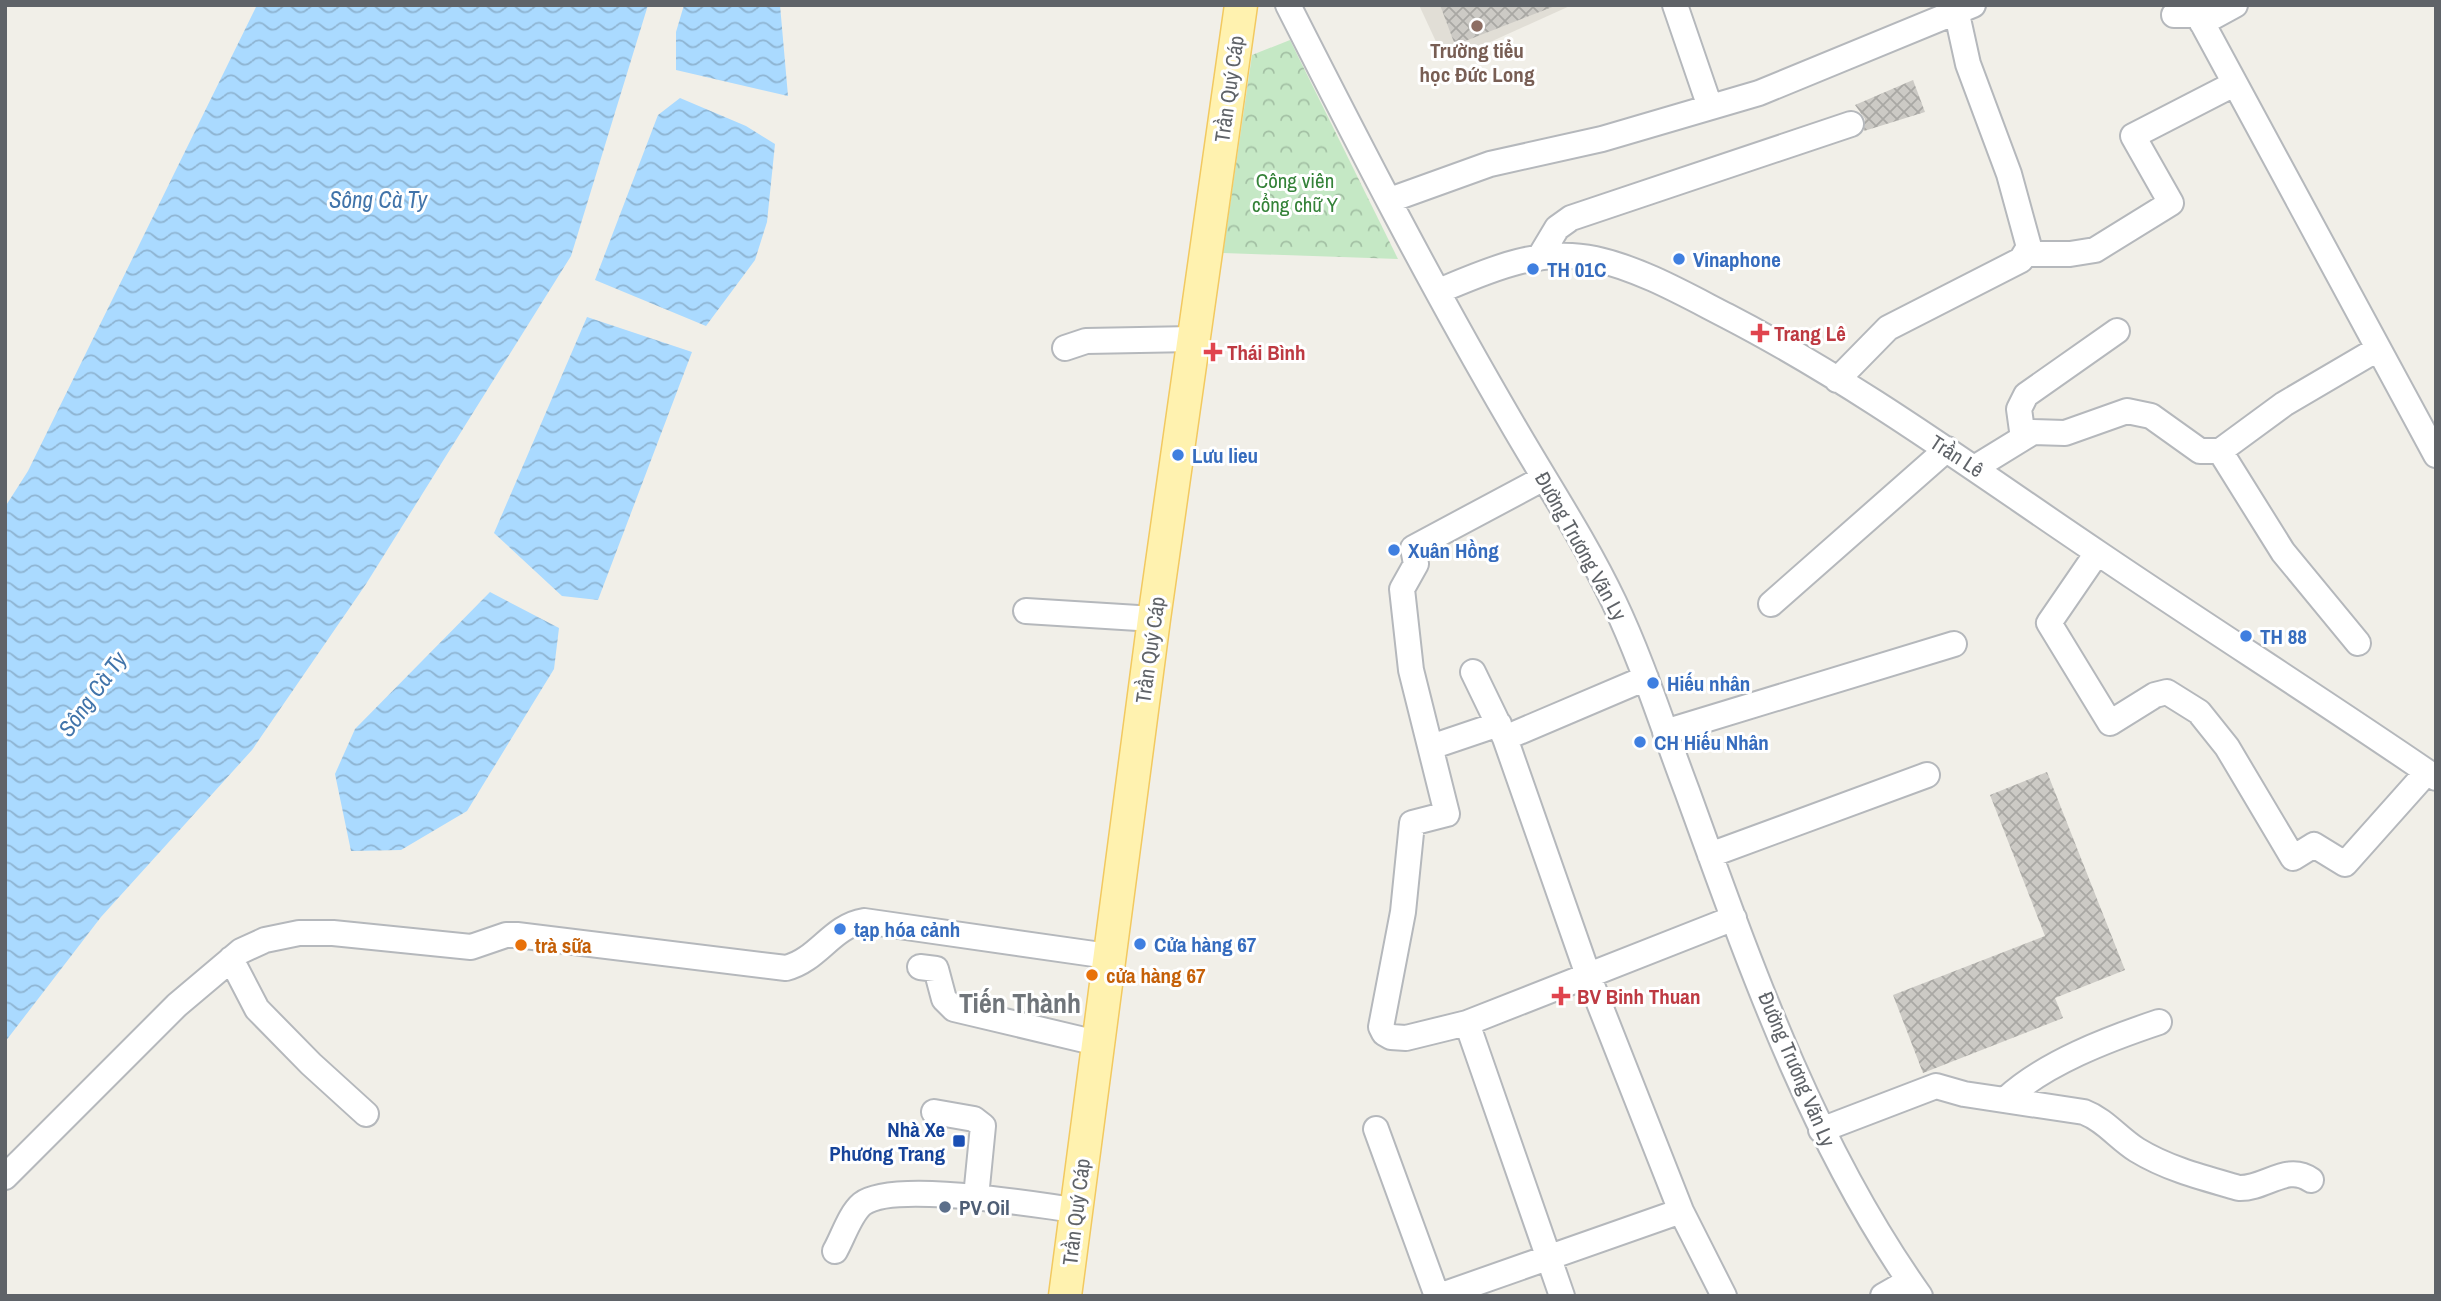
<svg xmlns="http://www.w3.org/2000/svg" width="2441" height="1301" font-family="'Archivo Narrow',sans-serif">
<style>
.education{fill:#e1ded6}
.forest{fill:url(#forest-crowns)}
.water{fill:url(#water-waves)}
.building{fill:url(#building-cross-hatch)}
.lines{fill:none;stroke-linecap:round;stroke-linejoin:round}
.minor-casing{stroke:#b5b8bc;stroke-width:28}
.major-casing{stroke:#f2c960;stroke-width:35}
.minor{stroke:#fff;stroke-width:24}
.major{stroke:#fff2af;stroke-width:32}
.education-dot{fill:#8d6e63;stroke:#fff;stroke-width:2.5}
.shop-dot{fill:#3f7fe0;stroke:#fff;stroke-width:2.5}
.health-dot{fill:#e0444e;stroke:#fff;stroke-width:2.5}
.food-dot{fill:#e8710a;stroke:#fff;stroke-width:2.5}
.transit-dot{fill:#1a4fb4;stroke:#fff;stroke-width:2.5}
.service-dot{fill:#5c6f8a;stroke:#fff;stroke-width:2.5}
.labels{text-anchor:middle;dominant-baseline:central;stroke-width:6;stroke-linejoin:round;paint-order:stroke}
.education-label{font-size:21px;font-weight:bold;fill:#785e54;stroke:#fff}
.street-label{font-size:21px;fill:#5f6368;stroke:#fff}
.park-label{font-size:21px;fill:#348238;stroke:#fff}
.shop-label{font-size:21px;font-weight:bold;fill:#366cbe;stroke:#fff;text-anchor:start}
.health-label{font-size:21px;font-weight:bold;fill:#be3a42;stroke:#fff;text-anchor:start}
.food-label{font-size:21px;font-weight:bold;fill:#c56008;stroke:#fff;text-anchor:start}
.transit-label{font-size:21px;font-weight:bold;fill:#164399;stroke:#fff;text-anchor:end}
.service-label{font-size:21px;font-weight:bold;fill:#4e5e75;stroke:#fff;text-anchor:start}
.water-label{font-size:23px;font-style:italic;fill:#4174aa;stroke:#fff}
.district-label{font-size:28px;font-weight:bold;fill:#70757a;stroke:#fff}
</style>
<defs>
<pattern id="forest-crowns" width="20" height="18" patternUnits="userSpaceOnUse" patternTransform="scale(1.75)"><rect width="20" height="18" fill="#c5e8c5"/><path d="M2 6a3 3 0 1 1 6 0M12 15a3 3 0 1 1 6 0" fill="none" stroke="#a3c0a4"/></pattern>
<pattern id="water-waves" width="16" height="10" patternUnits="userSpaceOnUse" patternTransform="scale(1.75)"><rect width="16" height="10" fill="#aadaff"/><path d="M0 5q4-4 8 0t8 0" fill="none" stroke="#8eb4d2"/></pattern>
<pattern id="building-cross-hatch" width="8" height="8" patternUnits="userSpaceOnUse" patternTransform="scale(1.75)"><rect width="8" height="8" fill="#cccac5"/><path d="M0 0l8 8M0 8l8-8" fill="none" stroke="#a9a8a4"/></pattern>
</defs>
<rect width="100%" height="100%" fill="#f1efe8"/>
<!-- education -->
<path class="education" d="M1419 5H1572L1455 58 1438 46Z"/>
<!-- forest -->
<path class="forest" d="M1290 40 1398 259 1223 253 1252 55Z"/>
<!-- water -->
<path class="water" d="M257 5H648L571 256 366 584 252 750 101 917 5 1042V507L28 471Z
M684 5H780L788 96 676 70V32Z
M680 98 746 126 775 144 767 222 755 260 706 326 595 280 658 115Z
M587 317 692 352 598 600 562 596 494 533Z
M490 592 559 628 554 669 467 811 401 850 351 851 335 774 355 729Z"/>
<!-- building -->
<path class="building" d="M1440 5H1554L1555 6 1455 45Z
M1913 80 1925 112 1864 131 1865 119 1855 105Z
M2047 772 2125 970 2055 998 2063 1018 1923 1073 1893 995 2045 936 1990 795Z"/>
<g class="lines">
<defs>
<path id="minor" d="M1288 5C1359 145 1431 285 1510 420 1545 481 1584 539 1614 602 1643 663 1663 728 1687 791 1750 965 1812 1144 1920 1296
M1675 5 1710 107
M2174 15H2198L2436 455
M2202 23 2235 5
M1390 200 1490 164 1602 139 1759 93 1973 5
M2027 254H2070L2095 250 2171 203 2133 136 2234 84
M1539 258 1557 228 1571 218 1851 124
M1439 291C1489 270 1539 247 1595 259 1641 269 1686 295 1727 316 1858 384 1976 471 2098 553 2210 629 2324 701 2436 778
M1065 348 1086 341 1193 339
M1837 380 1888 328 2021 260 2029 247 2009 174 1968 64 1955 5
M2023 438 2019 409 2026 395 2117 331
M2220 451 2283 552 2358 643
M1976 467 2033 432 2065 433 2127 411 2151 416 2200 451H2220L2284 404 2376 350
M1544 478 1413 548 1416 564 1402 589 1411 670 1447 814 1412 823 1403 912 1381 1027 1384 1033 1391 1037 1406 1038 1467 1023 1734 918
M2097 553 2049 623 2110 723 2155 695 2167 692 2199 712 2227 747 2293 858 2314 845 2345 864 2427 772
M1771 604 1947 449
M1026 611 1154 619
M1473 672 1505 738 1588 975 1681 1211 1724 1296
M1665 732 1954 644
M1505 738 1646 678
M1431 747 1499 724
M1710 855 1927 775
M231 959 257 1009 311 1064 366 1114
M920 967 936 969 944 999 954 1009 1097 1043
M1467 1023 1562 1296
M2006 1099C2045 1063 2108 1039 2159 1022
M934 1112 974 1119 983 1126 976 1197
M1376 1129 1437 1296
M1821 1130 1936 1086 1964 1094 2084 1112C2105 1120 2118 1138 2137 1150 2168 1169 2204 1178 2239 1188 2265 1189 2287 1163 2311 1180
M5 1177 177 1005 241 951 265 940 299 933H333L471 947 506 935H517L786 968C818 960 832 926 864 921L1108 956
M835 1251C843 1237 850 1214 862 1204 893 1180 1035 1205 1076 1210
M1439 1296 1681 1211
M1883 1296 1909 1281"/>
<path id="major" d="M1065 1296 1154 619 1241 5"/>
</defs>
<!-- minor casing -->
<use href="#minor" class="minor-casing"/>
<!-- major casing -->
<use href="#major" class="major-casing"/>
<!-- minor -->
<use href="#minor" class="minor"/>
<!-- major -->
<use href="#major" class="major"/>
</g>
<!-- markers -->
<circle class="education-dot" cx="1477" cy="26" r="7"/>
<g class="shop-dot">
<circle cx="1679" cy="259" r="7"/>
<circle cx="1533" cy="269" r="7"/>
<circle cx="1178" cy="455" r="7"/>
<circle cx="1394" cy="550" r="7"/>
<circle cx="2246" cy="636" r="7"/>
<circle cx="1653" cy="683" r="7"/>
<circle cx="1640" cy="742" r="7"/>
<circle cx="840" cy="929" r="7"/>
<circle cx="1140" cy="944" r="7"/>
</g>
<g class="health-dot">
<path d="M1756.5 322.5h7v7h7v7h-7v7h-7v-7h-7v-7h7z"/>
<path d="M1209.5 341.5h7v7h7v7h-7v7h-7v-7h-7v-7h7z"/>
<path d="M1557.5 985.5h7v7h7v7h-7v7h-7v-7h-7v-7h7z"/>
</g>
<g class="food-dot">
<circle cx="521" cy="945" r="7"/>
<circle cx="1092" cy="975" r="7"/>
</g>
<rect class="transit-dot" x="952" y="1134" width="14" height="14" rx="3.5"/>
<circle class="service-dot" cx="945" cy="1207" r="7"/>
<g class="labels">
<!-- education labels -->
<g class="education-label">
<text x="1477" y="50">Trường tiểu<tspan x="1477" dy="24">học Đức Long</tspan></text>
</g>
<!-- street labels -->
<g class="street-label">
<text transform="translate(1229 89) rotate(-82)">Trần Quý Cáp</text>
<text transform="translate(1957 456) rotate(33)">Trần Lê</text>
<text transform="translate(1581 546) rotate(61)">Đường Trương Văn Ly</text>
<text transform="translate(1150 650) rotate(-82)">Trần Quý Cáp</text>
<text transform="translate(1797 1069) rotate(67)">Đường Trương Văn Ly</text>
<text transform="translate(1076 1212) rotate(-83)">Trần Quý Cáp</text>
</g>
<!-- park labels -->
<g class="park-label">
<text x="1295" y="180">Công viên<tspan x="1295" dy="24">cổng chữ Y</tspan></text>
</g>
<!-- shop labels -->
<g class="shop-label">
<text x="1693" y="259">Vinaphone</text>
<text x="1547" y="269">TH 01C</text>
<text x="1192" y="455">Lưu lieu</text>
<text x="1408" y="550">Xuân Hồng</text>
<text x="2260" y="636">TH 88</text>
<text x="1667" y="683">Hiếu nhân</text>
<text x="1654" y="742">CH Hiếu Nhân</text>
<text x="854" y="929">tạp hóa cảnh</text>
<text x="1154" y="944">Cửa hàng 67</text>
</g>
<!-- health labels -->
<g class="health-label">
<text x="1774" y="333">Trang Lê</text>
<text x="1227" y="352">Thái Bình</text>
<text x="1577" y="996">BV Binh Thuan</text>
</g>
<!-- food labels -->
<g class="food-label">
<text x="535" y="945">trà sữa</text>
<text x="1106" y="975">cửa hàng 67</text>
</g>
<!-- transit labels -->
<g class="transit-label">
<text x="945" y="1129">Nhà Xe<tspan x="945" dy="24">Phương Trang</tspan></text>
</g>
<!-- service labels -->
<g class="service-label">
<text x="959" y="1207">PV Oil</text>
</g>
<!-- water labels -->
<g class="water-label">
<text x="378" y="199">Sông Cà Ty</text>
<text transform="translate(92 694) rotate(-54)">Sông Cà Ty</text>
</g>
<!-- district labels -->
<g class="district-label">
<text x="1020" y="1003">Tiến Thành</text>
</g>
</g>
<!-- border -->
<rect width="2441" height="1301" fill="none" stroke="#5f6368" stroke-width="14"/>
</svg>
